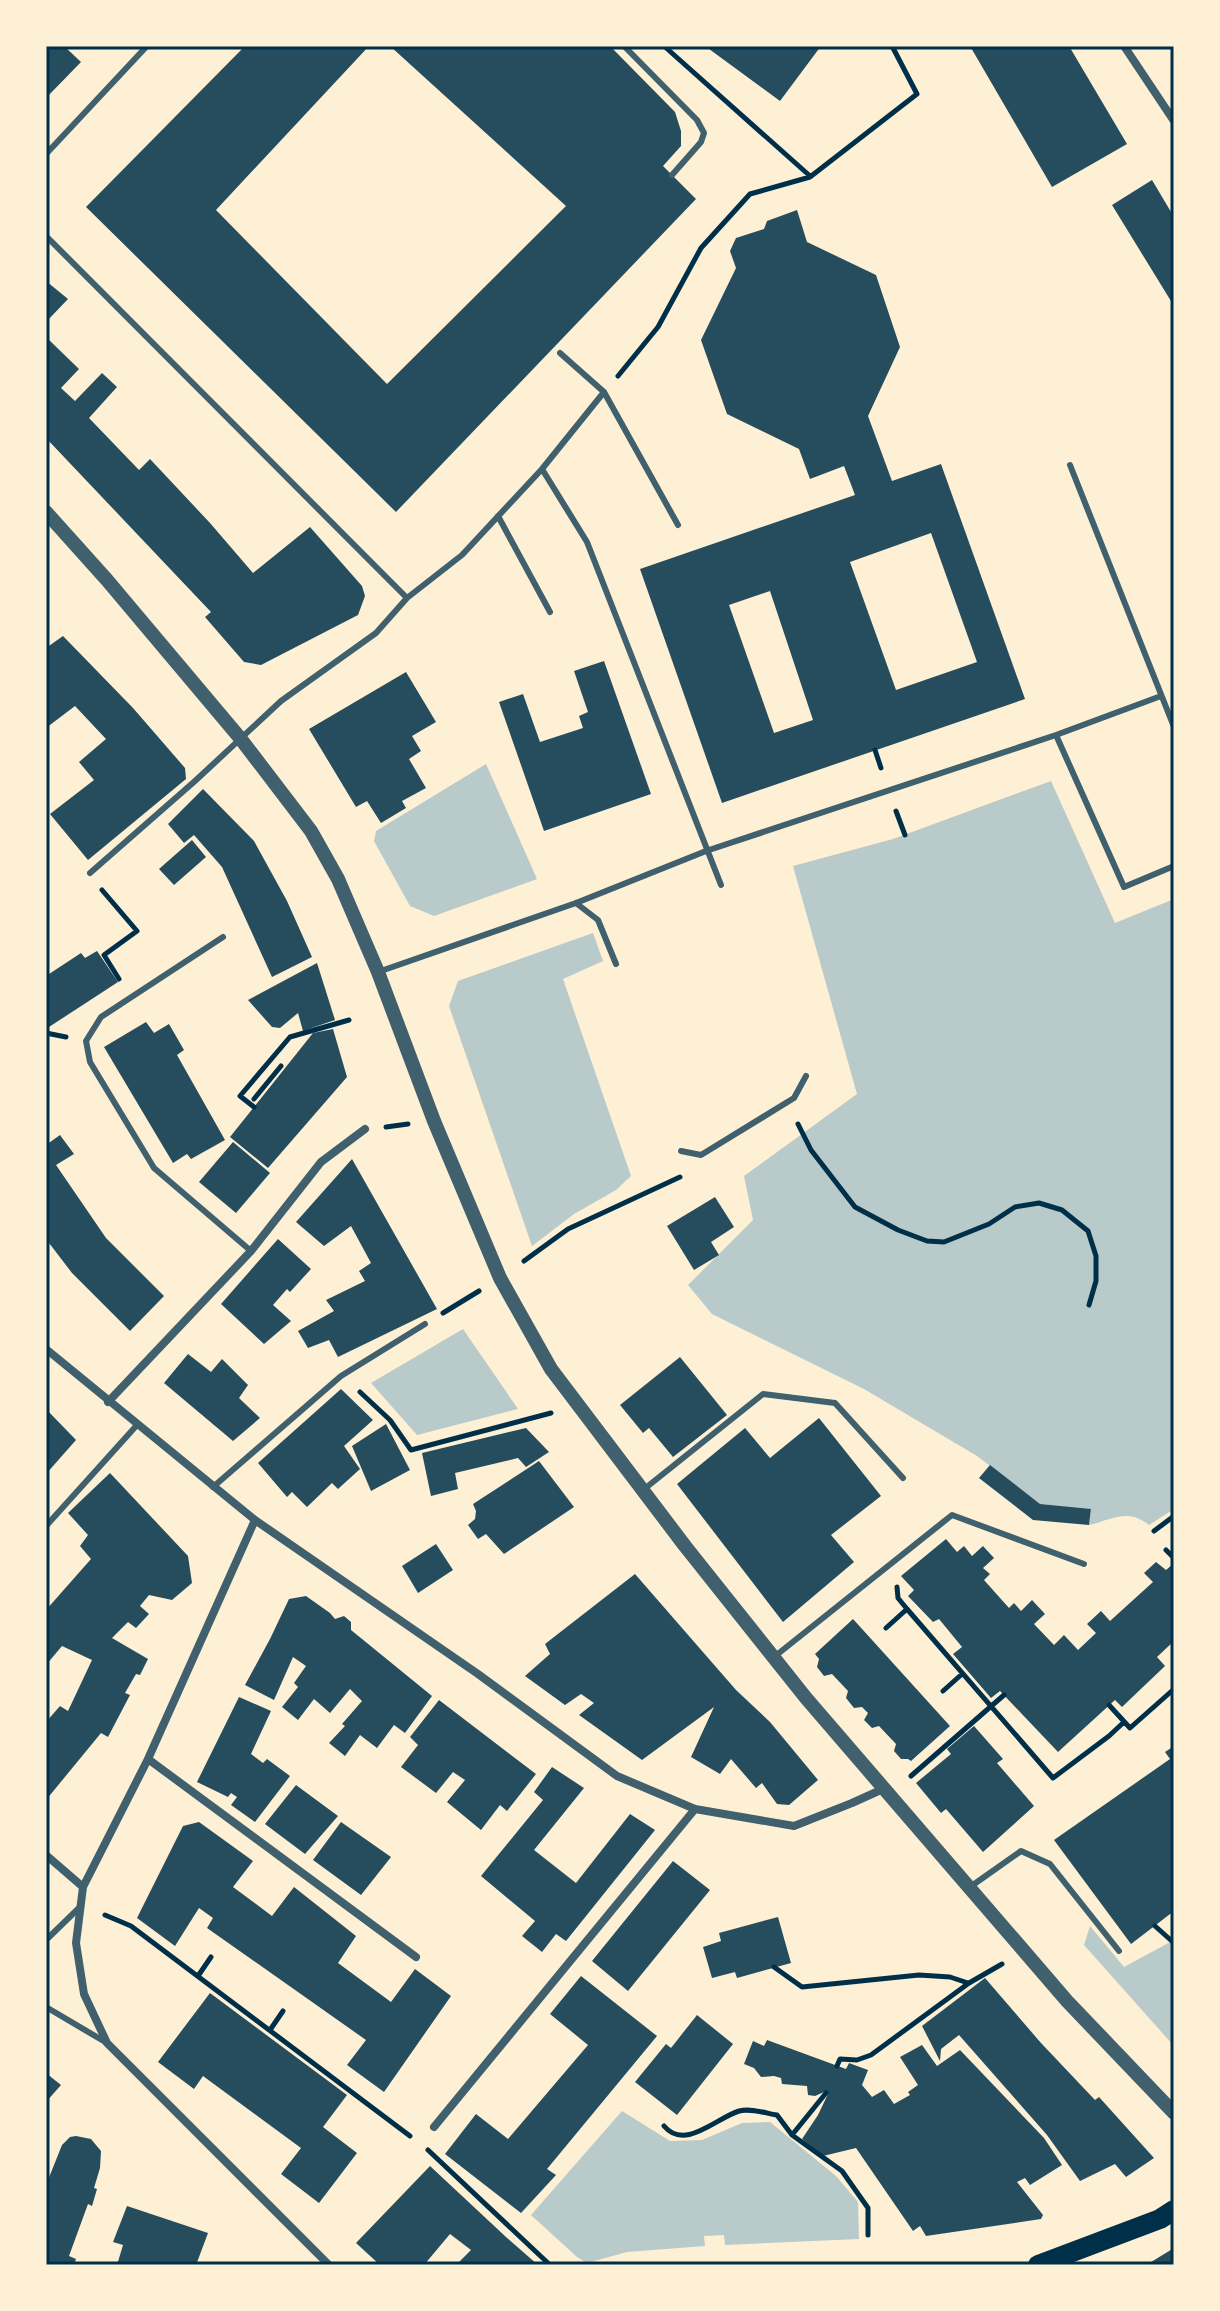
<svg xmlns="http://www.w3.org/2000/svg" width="1220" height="2311" font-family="Georgia,serif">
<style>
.green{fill:#b9caca}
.building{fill:#264d5e;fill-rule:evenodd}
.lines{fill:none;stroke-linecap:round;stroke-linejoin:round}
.path{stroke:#003049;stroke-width:5}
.service{stroke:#3f606c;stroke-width:6}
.minor{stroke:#3f606c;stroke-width:8}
.tertiary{stroke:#3f606c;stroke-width:14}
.primary{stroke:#003049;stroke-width:20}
.neatline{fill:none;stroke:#003049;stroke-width:3}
</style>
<rect width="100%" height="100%" fill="#fdf0d5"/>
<!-- green -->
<path class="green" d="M486 764 537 879 434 916 410 906 374 841 376 831Z
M1051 781 1115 923 1174 899V1509L1149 1525C1128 1508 1113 1519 1089 1525L1091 1510 1040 1504 977 1456 864 1389 712 1314 688 1285 753 1220 744 1176 857 1094 793 866 893 839Z
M593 933 603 961 563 979 631 1176 616 1190 574 1214 532 1246 449 1006 458 981Z
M463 1329 518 1409 417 1435 371 1383Z
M1090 1926 1124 1967 1174 1940V2046L1084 1945Z
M622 2111 670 2141 702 2140 742 2123 770 2122 836 2176 858 2202 859 2239 725 2245 724 2235 704 2236 705 2246 627 2252 587 2263 577 2257 531 2215Z"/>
<!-- building -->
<path class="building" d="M46 46H64L81 62 46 98Z
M245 46H369L216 210 387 384 566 206 390 46H610L675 112 681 131V146L663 166 696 199 396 512 86 207Z
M705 46H821L780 101Z
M970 46H1069L1127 144 1052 187Z
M1152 180 1174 217V306L1112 205Z
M797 210 807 242 876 275 900 347 868 416 892 481 941 464 1025 699 722 803 640 569 855 495 844 466 810 479 799 449 727 414 701 340 736 268 730 251 736 238 764 229 767 221ZM931 533 977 662 896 690 850 562ZM770 591 813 720 774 733 729 605Z
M46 281 68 299 46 322Z
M46 337 79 369 61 388 75 401 102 373 117 387 89 418 139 470 150 459 210 523 253 573 310 527 362 586 365 596 358 615 261 665 244 662 205 617 211 612 46 438Z
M63 636 133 708 185 768 186 779 88 860 50 814 94 780 79 762 106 739 75 706 46 728V648Z
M604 661 651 794 544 831 499 702 523 694 540 742 583 728 579 716 588 712 574 671Z
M406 672 436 722 412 736 421 751 409 759 426 788 402 801 406 808 381 823 367 801 356 807 309 729Z
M203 789 254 841 287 901 312 957 272 977 222 867 194 835 184 843 168 824Z
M192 840 206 857 174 885 159 869Z
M97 951 118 982 49 1027 46 1023V976L81 953 85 958Z
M317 963 335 1020 303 1031 298 1013 280 1028 272 1027 248 1000Z
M146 1022 154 1033 169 1024 184 1050 177 1055 225 1140 191 1159 187 1154 173 1163 104 1047Z
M333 1029 347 1077 268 1168 230 1137 313 1033Z
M60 1135 74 1154 56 1165 106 1238 164 1296 130 1331 72 1273 46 1239V1145Z
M233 1142 270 1173 236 1213 199 1182Z
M352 1159 437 1309 338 1357 329 1340 308 1348 298 1331 334 1311 326 1300 365 1281 359 1271 371 1263 351 1226 324 1246 296 1222Z
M715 1197 734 1227 711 1242 719 1255 694 1270 667 1226Z
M278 1239 311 1269 290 1292 287 1289 273 1305 291 1321 264 1344 221 1304Z
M188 1354 211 1372 222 1359 248 1385 239 1398 260 1418 233 1441 164 1383Z
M680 1357 727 1415 673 1457 649 1428 643 1433 620 1405Z
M341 1389 373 1420 344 1446 360 1469 338 1489 332 1483 307 1507 292 1492 287 1497 258 1463Z
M46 1409 76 1440 46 1474Z
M819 1418 881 1496 831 1535 854 1562 783 1622 677 1484 745 1428 770 1458Z
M386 1424 410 1470 371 1491 352 1446Z
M526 1428 549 1452 526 1467 518 1458 455 1473 458 1489 431 1496 422 1453Z
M539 1461 574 1507 504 1554 486 1534 478 1539 468 1525 475 1519 476 1511 473 1504Z
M990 1465 1040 1504 1091 1509 1089 1525 1033 1520 979 1478Z
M110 1473 188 1556 192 1583 172 1600 149 1595 140 1606 149 1614 136 1628 128 1622 112 1638 148 1659 140 1675 136 1674 125 1693 130 1695 108 1737 101 1733 46 1800V1722L60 1706 68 1711 92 1660 62 1646 46 1665V1610L91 1559 80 1546 88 1535 68 1513Z
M946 1539 957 1552 964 1546 972 1556 983 1546 994 1558 983 1568 990 1574 984 1580 1009 1608 1014 1603 1021 1611 1032 1600 1045 1614 1034 1624 1054 1645 1064 1635 1078 1650 1096 1633 1087 1624 1101 1611 1110 1621 1153 1582 1144 1573 1156 1562 1166 1570 1173 1564 1174 1641 1157 1657 1165 1666 1122 1707 1115 1700 1058 1752 1000 1691 991 1698 953 1654 962 1647 939 1619 933 1622 908 1596 914 1590 901 1576Z
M436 1544 453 1570 418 1593 402 1566Z
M635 1574 736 1690 770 1722 818 1780 789 1805 777 1804 762 1783 756 1788 731 1759 720 1774 691 1757 714 1707 642 1760 579 1715 594 1703 581 1694 565 1705 525 1676 550 1654 545 1644Z
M306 1596 330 1613 335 1619 344 1616 351 1622V1630L432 1696 405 1733 394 1725 377 1748 360 1735 345 1756 329 1743 345 1726 342 1724 362 1701 350 1689 330 1713 314 1699 298 1720 282 1707 298 1687 294 1683 306 1666 293 1657 274 1700 245 1685 270 1639 289 1599Z
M853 1619 950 1726 911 1761 908 1759H901L894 1751 896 1744 879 1726 872 1728 864 1720 868 1713 862 1707 854 1708 846 1698 848 1691 832 1674 824 1676 817 1667 819 1659 815 1654Z
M239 1697 271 1711 251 1754 263 1763 267 1759 290 1776 255 1822 231 1805 237 1797 231 1793 228 1797 197 1782Z
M439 1700 536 1774 507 1811 500 1805 481 1830 447 1802 465 1780 453 1772 436 1793 401 1767 418 1745 410 1737Z
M974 1726 1003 1759 997 1763 1034 1806 983 1852 946 1809 941 1813 916 1783 951 1754 947 1749Z
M1174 1746V1911L1131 1944 1054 1840 1170 1759 1165 1752Z
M552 1767 584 1788 534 1850 576 1883 630 1814 655 1830 566 1941 556 1934 542 1952 522 1936 535 1921 481 1876 543 1800 534 1792Z
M296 1785 338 1816 305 1854 265 1824Z
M199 1822 253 1861 233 1887 272 1916 294 1887 356 1936 338 1963 391 2002 415 1969 451 1996 384 2092 347 2065 366 2040 207 1928 213 1918 199 1908 175 1946 137 1918 183 1826Z
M341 1822 391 1857 361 1895 313 1860Z
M673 1861 710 1890 628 1991 592 1961Z
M778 1917 791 1963 737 1978 735 1972 712 1978 703 1947 721 1941 719 1933Z
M581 1976 657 2036 547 2169 556 2175 521 2213 445 2154 476 2114 508 2139 588 2045 550 2014Z
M985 1978 1041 2043 1095 2100 1099 2097 1154 2158 1126 2177 1115 2164 1080 2181 1047 2135 959 2035 941 2049 940 2061 922 2026Z
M210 1993 347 2095 323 2127 357 2153 319 2203 281 2174 301 2148 203 2076 194 2089 158 2062Z
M697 2015 733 2044 677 2115 635 2082 666 2044 671 2048Z
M767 2040 846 2069 849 2063 868 2070 862 2085 872 2097 884 2090 894 2104 910 2095 908 2092 918 2085 900 2057 922 2045 937 2066 960 2050 1044 2138 1062 2165 1030 2185 1025 2178 1017 2182 1043 2215 1041 2219 926 2236 920 2226 913 2231 856 2148 823 2156 802 2139 818 2115 828 2094 824 2092 815 2096 808 2095 807 2086 782 2084 781 2078 774 2076 761 2077 754 2068 744 2064 753 2041 764 2046Z
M46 2073 61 2085 46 2102Z
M76 2136 91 2139 101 2151 100 2168 94 2188 97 2189 92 2206 88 2204 69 2256 76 2259 74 2265H46V2185L62 2145 70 2137Z
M430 2166 506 2237 538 2265H456L471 2250 450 2234 424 2265H380L356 2243Z
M127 2206 208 2233 196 2265H117L123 2245 113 2242Z
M1174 2248V2265H1146L1156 2259Z"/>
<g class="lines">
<!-- path -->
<path class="path" d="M664 46 810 176
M618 376 658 327 701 248 750 194 810 177 917 94 892 46
M875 750 881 768
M896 811 905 835
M102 890 137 931 104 955 119 979
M46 1033 66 1037
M254 1099 281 1066
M254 1107 240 1096 290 1037 349 1020
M798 1124 811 1150 855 1207 898 1230 927 1241 944 1242 989 1224 1015 1207 1039 1203 1062 1210 1088 1231 1096 1256V1281L1089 1305
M386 1127 408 1124
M524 1261 568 1229 680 1177
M443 1313 479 1291
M360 1392 390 1420 411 1450 551 1413
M1154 1531 1174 1516
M1166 1550 1174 1558
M897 1587 898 1598 907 1609 1053 1778 1109 1736 1124 1722
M886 1628 907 1609
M943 1691 962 1674
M1109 1705 1130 1728 1174 1689
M911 1776 1004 1695
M105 1915 131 1926 410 2136
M1155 1926 1174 1943
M774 1967 802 1987 919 1975 950 1977 968 1983
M198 1976 211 1957
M270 2030 283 2011
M837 2066 840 2059 857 2060 871 2055 969 1983 1002 1964
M664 2126C685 2151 716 2118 739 2111 751 2108 765 2113 777 2115L792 2135 842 2171 868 2208V2235
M792 2135 826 2093
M428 2150 550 2265"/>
<!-- service -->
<path class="service" d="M624 46 697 120 704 133 701 142 672 175
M46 154 147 46
M46 236 407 598
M560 353 604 392 678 525
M1070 465 1174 727
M542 469 604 392
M498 516 550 612
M1161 696 1056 735 1124 887 1174 866
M90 873 195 781 281 701 376 633 407 598 462 555 542 469 587 542 721 885
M576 903 598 920 616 964
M223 937 101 1017 86 1041 90 1062 154 1168 251 1251
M378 972 576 903 706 851 1056 735
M681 1151 701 1155 794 1098 806 1076
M213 1487 341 1376 425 1324
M643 1490 763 1394 835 1403 903 1478
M46 1526 137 1425
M774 1657 952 1515 1084 1564
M970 1887 1021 1851 1050 1864 1119 1951
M46 1940 81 1906
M46 2007 107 2043"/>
<!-- minor -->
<path class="minor" d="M1124 46 1174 121
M46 1349 255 1520 478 1674 617 1776 695 1809 794 1826 852 1803 883 1789
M108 1402 251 1251 321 1162 365 1129
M255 1520 148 1759 83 1887 76 1943 84 1994 107 2043 329 2265
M148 1759 416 1957
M46 1855 83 1887
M434 2127 695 1809"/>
<!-- tertiary -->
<path class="tertiary" d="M46 512 107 580 240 738 311 831 338 879 378 972 434 1121 500 1278 551 1369 685 1546 806 1698 1067 2001 1174 2113"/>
<!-- primary -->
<path class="primary" d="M1038 2265 1160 2219 1174 2210"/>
</g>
<!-- border -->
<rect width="1220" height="2311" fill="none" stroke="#fdf0d5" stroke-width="96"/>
<rect x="48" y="48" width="1124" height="2215" class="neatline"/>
</svg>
